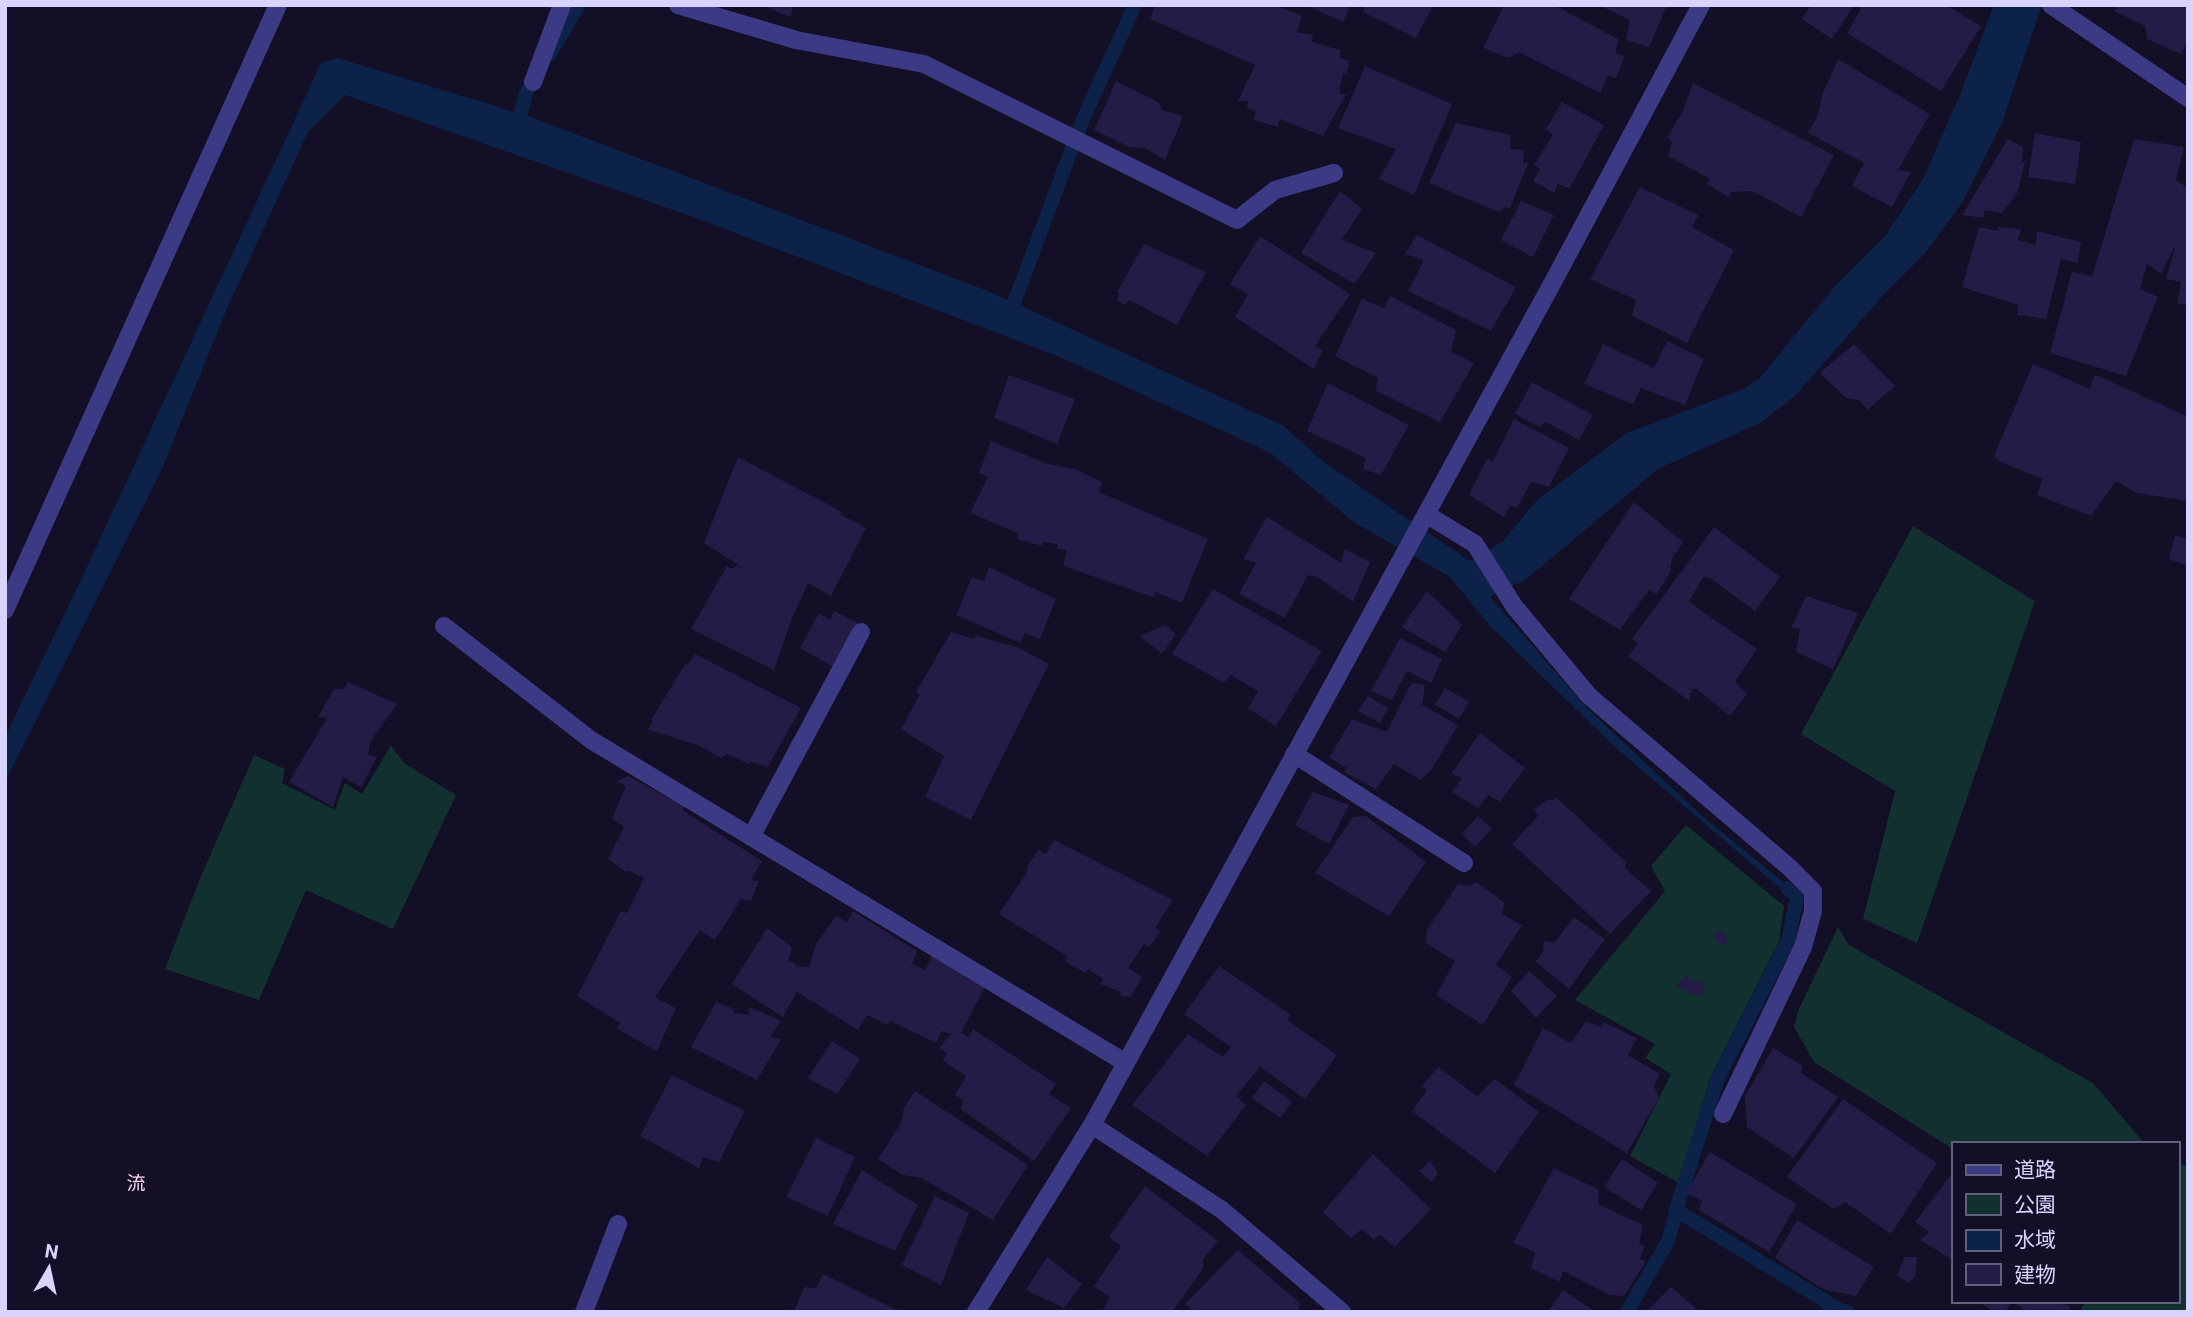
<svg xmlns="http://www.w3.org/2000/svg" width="2193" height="1317" font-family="Roboto,'Noto Sans JP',sans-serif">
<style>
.green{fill:#12302f}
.water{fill:#0c2248}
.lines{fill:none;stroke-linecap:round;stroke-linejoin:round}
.stream{stroke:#0c2248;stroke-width:14}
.building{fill:#241b47}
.street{stroke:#3d3a85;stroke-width:18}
.labels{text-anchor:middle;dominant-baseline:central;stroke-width:6;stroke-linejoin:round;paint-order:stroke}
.neighbourhood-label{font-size:19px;fill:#ffd6f0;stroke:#130f26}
</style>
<rect width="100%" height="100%" fill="#130f26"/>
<!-- green -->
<path class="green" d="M1913 526 2035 601 1917 943 1863 919 1895 791 1801 734Z
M391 745 404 763 456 795 393 929 306 890 259 1000 165 969 199 881 254 755 285 769 282 783 335 810 345 783 362 794Z
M1686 825 1784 906 1779 942 1710 1078 1679 1183 1630 1156 1671 1074 1645 1058 1655 1044 1575 1000 1665 891 1651 866Z
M1838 927 1849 945 2093 1083 2145 1144H1953V1149L1814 1062 1794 1027 1798 1011Z
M2177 1163 2188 1166V1312H2080L2085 1301H2177Z"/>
<!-- water -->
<path class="water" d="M1994 5H2042L2003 120 1962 203 1925 253 1886 292 1795 396 1760 423 1658 469 1523 582 1503 588 1490 597 1587 708 1700 814 1799 895 1800 905 1615 747 1490 626 1450 577 1355 523 1269 452 1060 357 696 218 345 95 308 132 228 306 161 471 5 782V737L79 584 321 63 338 58 531 117 988 291 1284 426 1322 461 1470 561 1503 541 1538 499 1627 433 1741 390 1759 379 1835 286 1885 236 1923 179 1960 95Z"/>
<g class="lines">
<!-- stream -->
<path class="stream" d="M549 55 579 5
M520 116 526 93 539 73
M1012 308 1083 119 1135 5
M1676 1210 1840 1310 1848 1312
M1627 1312 1668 1241 1679 1200 1718 1078 1788 941 1797 897 1787 888"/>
</g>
<!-- building -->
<path class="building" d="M762 5H794L790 17Z
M1155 5H1275L1302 16 1297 32 1313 35 1312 42 1341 50 1340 58 1349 61 1347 74 1343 73 1339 93 1346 95 1323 136 1280 119 1278 127 1254 120 1256 111 1247 108 1248 101H1238L1255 65 1150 19Z
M1305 5H1351L1343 22Z
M1366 5H1433L1416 38 1363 12Z
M1504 5H1554L1618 39 1616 53 1625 56 1616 78 1608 76 1600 93 1519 52 1509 58 1483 48Z
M1599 5H1667L1649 47 1626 40 1630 20Z
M1811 5H1854L1832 39 1802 19Z
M1863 5H1946L1981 26 1941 91 1847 33Z
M2118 5H2188V41L2181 54 2147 39 2145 26 2114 11Z
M1838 59 1930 114 1898 170 1911 172 1892 207 1852 186 1864 163 1808 133 1818 115 1822 95Z
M1365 66 1452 104 1414 195 1379 179 1396 149 1338 128Z
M1116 81 1158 102 1162 110 1183 116 1165 160 1145 148 1129 147 1094 130Z
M1693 83 1834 155 1801 217 1752 191 1731 192 1728 197 1707 184 1710 179 1668 156 1672 142 1667 138 1684 109Z
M1562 102 1604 125 1570 188 1558 184 1554 193 1533 181 1540 169 1534 165 1553 135 1546 129Z
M1456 123 1511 135 1510 149 1524 150 1523 163H1528L1510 208 1504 207 1499 212 1429 183Z
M2035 133 2081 142 2075 184 2028 177Z
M2008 139 2023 147 2022 162 2025 161 2018 192 2002 213 1985 210 1983 218 1962 215Z
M2134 139 2184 147 2176 180 2188 188V305L2177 303 2181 282 2166 279 2176 244 2161 274 2147 264 2140 289 2158 297 2126 376 2050 353 2072 272 2092 276Z
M1640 187 1698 215 1692 227 1734 250 1687 343 1632 316 1636 300 1590 279Z
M1340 191 1362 209 1342 240 1376 253 1355 284 1301 253Z
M1521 201 1554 215 1533 257 1501 240Z
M1979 227 1998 231V227L2021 229 2018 240 2036 245 2037 231 2081 242 2078 263 2061 259 2046 319 2017 315 2018 305 1962 287Z
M1417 235 1516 287 1491 331 1408 291 1424 260 1405 254Z
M1260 236 1350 294 1315 346 1323 350 1314 369 1235 317 1248 294 1230 284Z
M1144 244 1206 272 1177 325 1129 300 1126 305 1117 301 1119 293 1117 292Z
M1390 296 1456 330 1451 352 1474 363 1440 422 1376 391 1378 378 1335 356 1362 299 1384 308Z
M1667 341 1704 359 1685 405 1641 388 1633 404 1584 384 1603 344 1654 368Z
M1854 344 1895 386 1867 410 1859 400 1846 398 1820 373Z
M2033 364 2090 389 2094 376H2099L2188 417V501L2137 493 2116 481 2091 516 2037 495 2042 479 1999 461 1994 456Z
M1009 375 1075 399 1057 444 994 418Z
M1532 382 1593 415 1579 440 1546 422 1540 427 1515 414Z
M1328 383 1409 425 1381 475 1363 469 1366 458 1307 431Z
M1514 419 1569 448 1549 487 1531 482 1517 508 1510 506 1504 517 1469 495 1487 459 1493 461Z
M991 441 1048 464 1077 470 1102 482 1099 492 1208 539 1182 603 1156 592 1153 597 1063 566 1067 550 1057 549V544L1043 542 1041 546 1017 539 1018 533 970 513 988 477 979 473Z
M738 457 842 512 840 514 866 528 831 596 808 583 793 616 774 670 691 629 727 566 733 569 736 565 748 571 704 543Z
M1634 502 1683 542 1672 559 1670 572 1657 594 1649 590 1620 630 1569 599Z
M1267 517 1341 563 1345 549 1370 562 1353 602 1317 577 1308 575 1285 618 1239 594 1256 563 1243 559Z
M1714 527 1780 577 1755 611 1710 578 1703 577 1689 602 1757 649 1735 682 1747 694 1730 716 1697 689H1692L1689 701 1628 656 1638 644 1632 639Z
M2175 535 2188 539V566L2169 559Z
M989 567 1056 599 1040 639 1025 633 1021 643 956 615 972 577 984 581Z
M1213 589 1322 651 1276 726 1248 708 1258 691 1230 675 1224 683 1172 654Z
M1427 591 1462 625 1445 652 1402 627Z
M1806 596 1858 613 1833 669 1796 652 1800 629 1791 628Z
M834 611 866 627 837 669 800 648 819 613 830 620Z
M1165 625 1176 634 1162 654 1140 636Z
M951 632 974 639 976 636 1017 647 1049 664 971 820 925 797 944 756 901 729 920 694 916 692Z
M1400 638 1442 659 1431 683 1407 671 1392 700 1371 691Z
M695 654 801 708 768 767 751 762 749 764 727 754 721 758 698 745 648 730 653 721 651 720 686 663 688 665Z
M348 682 397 704 370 742 368 755 377 757 361 787 343 777 333 807 289 782 327 718 318 717 334 689H344Z
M1411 683 1425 685 1422 705 1458 725 1432 769 1421 780 1394 764 1376 789 1344 772 1347 768 1329 758 1352 719 1384 731 1388 730Z
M1445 688 1469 702 1459 719 1435 705Z
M1368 696 1388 708 1380 723 1358 711Z
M1480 733 1525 768 1500 802 1488 795 1478 808 1452 792 1462 778 1451 774Z
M628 776 684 806 682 810 762 861 751 880 759 881 751 901 741 899 715 940 700 930 655 997 676 1008 657 1051 617 1029 620 1023 577 996 621 911 627 913 644 878 628 870 626 872 608 859 624 827 612 819 626 786 616 781Z
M1313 792 1349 805 1329 844 1295 825Z
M1556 797 1626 862 1625 868 1651 891 1610 934 1512 844 1538 816 1534 810 1548 799 1554 801Z
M1366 816 1426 862 1389 916 1315 873 1353 817Z
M1478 816 1492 829 1475 847 1462 834Z
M1054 840 1173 900 1155 928 1161 931 1149 947 1144 944 1128 968 1142 977 1131 997 1120 996 1121 992 1100 984 1103 979 1088 969 1086 973 1066 962 1067 956 999 914 1026 874 1028 865 1038 850 1046 854Z
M1476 882 1505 903 1502 914 1522 925 1496 965 1512 977 1483 1025 1436 995 1455 961 1426 943 1427 930 1458 884 1470 886Z
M853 911 917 951 909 973 913 964 925 970 932 955 987 983 961 1033 968 1037 973 1029 1056 1084 1049 1094 1071 1108 1034 1161 961 1109 963 1100 955 1095 966 1076 943 1061 947 1053 939 1048 951 1034 942 1031 936 1043 890 1021 888 1025 867 1015 858 1030 797 992 783 1017 732 984 767 928 792 947 788 961 795 963 796 966 809 967 816 944 836 916 847 922Z
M1574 917 1605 939 1569 989 1536 962 1543 952 1544 941 1554 943Z
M1718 930 1729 939 1725 945 1713 939Z
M1219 966 1290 1014 1287 1020 1337 1055 1305 1099 1260 1067 1236 1096 1246 1105 1207 1156 1132 1105 1188 1034 1223 1057 1231 1047 1184 1014Z
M1529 971 1557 996 1536 1018 1511 991Z
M1686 976 1706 986 1700 997 1676 986Z
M716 1002 734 1009V1013L748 1015 750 1007 781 1021 770 1037 781 1039 757 1080 691 1047Z
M1586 1021 1600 1027 1603 1022 1637 1038 1628 1055 1660 1074 1654 1086 1659 1098 1627 1153 1514 1085 1543 1028 1571 1043Z
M832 1041 860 1059 837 1094 808 1078Z
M1773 1048 1803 1066 1801 1073 1838 1097 1794 1158 1747 1127 1745 1096Z
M1438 1067 1477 1096 1495 1079 1539 1112 1495 1173 1412 1111 1427 1090 1422 1086Z
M672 1075 745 1111 719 1162 703 1157 699 1168 640 1136Z
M1264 1081 1292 1102 1280 1118 1252 1098Z
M915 1091 1028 1165 993 1220 922 1178 903 1175 878 1159 901 1123 904 1107Z
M1843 1099 1937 1163 1891 1234 1845 1202 1834 1209 1787 1177Z
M816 1138 855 1157 828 1216 786 1197Z
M1710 1152 1797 1204 1769 1252 1699 1210 1702 1201 1686 1193Z
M1373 1154 1431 1209 1395 1247 1380 1235 1374 1240 1362 1229 1351 1238 1323 1212Z
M1622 1159 1658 1183 1641 1210 1604 1187Z
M1430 1161 1438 1173 1432 1182 1419 1171Z
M1554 1168 1599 1190 1598 1204 1643 1225 1639 1243 1645 1246 1640 1259 1646 1261 1624 1296 1610 1295 1563 1271 1559 1282 1531 1268 1535 1252 1513 1243Z
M862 1170 918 1205 895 1251 833 1224Z
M1950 1176 1953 1178V1260L1920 1240 1929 1232 1915 1222Z
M1145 1186 1218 1241 1203 1259V1269L1172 1312H1102L1110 1297 1094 1286 1121 1246 1109 1237Z
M935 1196 969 1213 941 1285 902 1265Z
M1797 1220 1874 1267 1856 1296 1823 1289 1775 1258Z
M1238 1250 1301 1304 1296 1312H1195L1185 1304Z
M1047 1257 1082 1284 1064 1308 1026 1290Z
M1905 1257H1917L1915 1276 1908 1283 1897 1275Z
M823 1274 901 1312H794L804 1287 816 1288Z
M1671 1287 1700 1312H1646Z
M1563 1290 1595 1312H1548Z
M1978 1301H2058L2057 1303 2070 1306 2067 1312H2029L2012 1302 2005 1312H1994Z"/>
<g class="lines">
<!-- street -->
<path class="street" d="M678 5 796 40 924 64 1237 220 1275 190 1334 173
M2051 5 2188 98
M533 82 562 5
M1426 514 1475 544 1514 606 1589 696 1789 867 1813 891V911L1803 947 1723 1114
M5 610 278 5
M444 626 591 740 1126 1063
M1294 754 1464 863
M751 837 861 632
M1092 1125 1222 1210 1342 1312
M584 1312 618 1224
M976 1312 1092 1125 1126 1063 1553 282 1701 5"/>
</g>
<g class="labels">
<!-- neighbourhood labels -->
<g class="neighbourhood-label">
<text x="136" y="1183">流</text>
</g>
</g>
<!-- border -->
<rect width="2193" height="1317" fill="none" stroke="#d9d4ff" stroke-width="14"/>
<!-- legend -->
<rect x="1952" y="1142" width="228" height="161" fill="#130f26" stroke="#625e7d" stroke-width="2"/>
<rect x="1966" y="1165" width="35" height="10" fill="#3d3a85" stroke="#625e7d" stroke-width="2"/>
<text x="2014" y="1177" font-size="21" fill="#d9d4ff">道路</text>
<rect x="1966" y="1194" width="35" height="21" fill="#12302f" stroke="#625e7d" stroke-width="2"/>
<text x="2014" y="1212" font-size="21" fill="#d9d4ff">公園</text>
<rect x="1966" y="1230" width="35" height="21" fill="#0c2248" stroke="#625e7d" stroke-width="2"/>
<text x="2014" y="1247" font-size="21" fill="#d9d4ff">水域</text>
<rect x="1966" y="1264" width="35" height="21" fill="#241b47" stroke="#625e7d" stroke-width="2"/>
<text x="2014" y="1282" font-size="21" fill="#d9d4ff">建物</text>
<!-- north arrow -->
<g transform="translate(49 1268) rotate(9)" stroke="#130f26" stroke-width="5" paint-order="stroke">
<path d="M0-5L12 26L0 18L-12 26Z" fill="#d9d4ff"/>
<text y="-10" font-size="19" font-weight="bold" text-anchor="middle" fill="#d9d4ff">N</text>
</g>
</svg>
